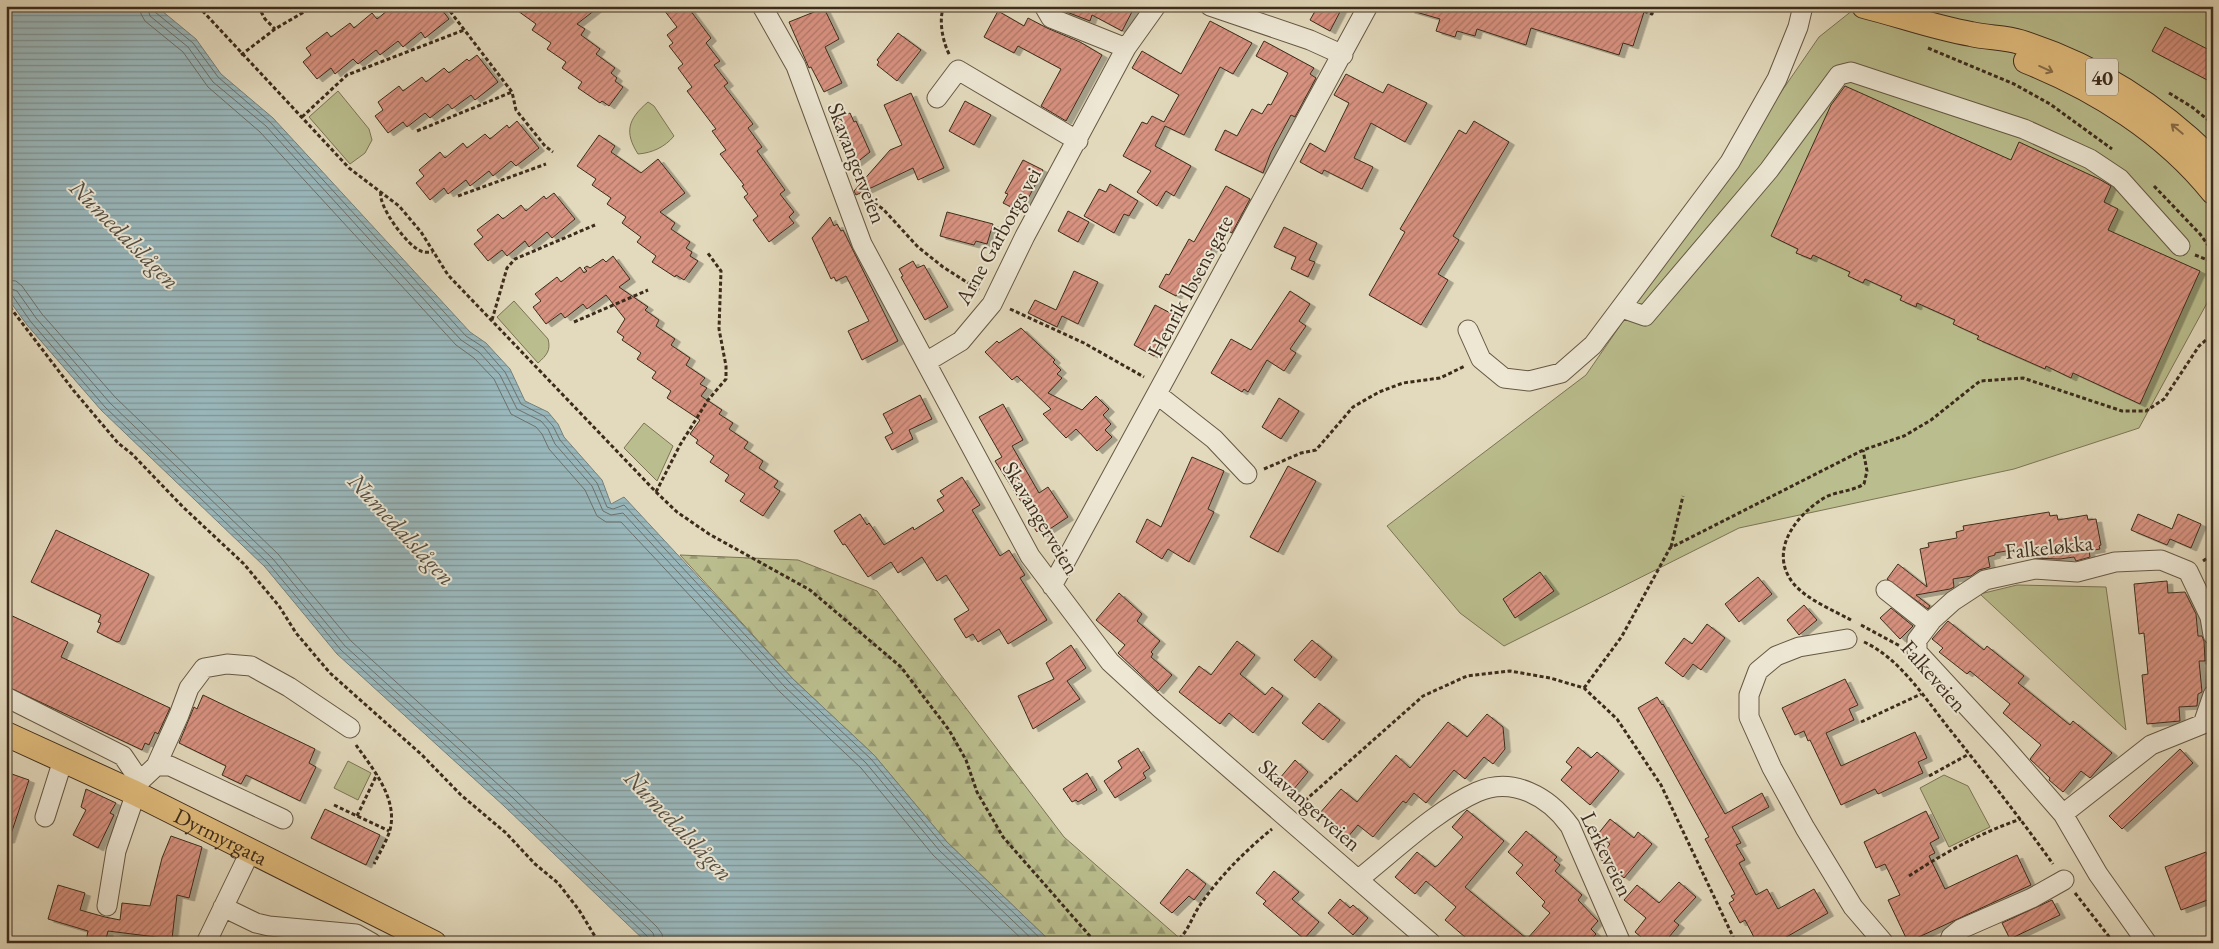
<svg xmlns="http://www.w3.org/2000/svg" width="2219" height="949" font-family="'EB Garamond',serif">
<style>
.forest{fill:url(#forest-firs);stroke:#7c7454}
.park{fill:#babd8d;stroke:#7c7454}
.water{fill:url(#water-rules);stroke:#75807c}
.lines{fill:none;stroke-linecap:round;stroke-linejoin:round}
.shore{stroke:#6c726c;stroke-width:1}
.building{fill:url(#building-hatch);stroke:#3d2c1c;filter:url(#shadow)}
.minor-casing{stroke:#665844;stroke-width:21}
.major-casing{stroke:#3d2c1c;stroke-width:26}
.path{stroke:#3d2c1c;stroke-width:3;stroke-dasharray:4 2.5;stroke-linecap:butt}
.minor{stroke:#ede7d4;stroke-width:19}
.major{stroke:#e2bd7e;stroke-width:24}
.oneway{stroke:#876d48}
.labels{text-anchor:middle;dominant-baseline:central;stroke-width:4;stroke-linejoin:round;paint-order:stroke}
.shield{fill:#ede7d4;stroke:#726453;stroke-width:1}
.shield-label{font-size:21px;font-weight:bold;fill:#3d2c1c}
.street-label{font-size:22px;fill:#3d2c1c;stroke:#ede7d4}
.water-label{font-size:24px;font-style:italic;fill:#544f44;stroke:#ede7d4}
</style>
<defs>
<pattern id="forest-firs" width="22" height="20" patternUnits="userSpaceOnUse" patternTransform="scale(1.25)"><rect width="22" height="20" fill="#babd8d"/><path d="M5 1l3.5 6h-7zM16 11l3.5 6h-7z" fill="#989a72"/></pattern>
<pattern id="water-rules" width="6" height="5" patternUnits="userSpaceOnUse" patternTransform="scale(1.25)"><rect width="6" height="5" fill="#9ab8bc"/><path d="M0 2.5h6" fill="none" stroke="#7f9698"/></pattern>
<pattern id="building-hatch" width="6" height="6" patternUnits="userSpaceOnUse" patternTransform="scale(1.25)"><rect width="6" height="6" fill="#d89280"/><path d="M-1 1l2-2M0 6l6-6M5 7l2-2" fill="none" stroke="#b07768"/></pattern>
<filter id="shadow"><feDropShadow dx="5.5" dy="3" stdDeviation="0" flood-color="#0004"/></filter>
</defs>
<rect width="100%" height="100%" fill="#e3dabd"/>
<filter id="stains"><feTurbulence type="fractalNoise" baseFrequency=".004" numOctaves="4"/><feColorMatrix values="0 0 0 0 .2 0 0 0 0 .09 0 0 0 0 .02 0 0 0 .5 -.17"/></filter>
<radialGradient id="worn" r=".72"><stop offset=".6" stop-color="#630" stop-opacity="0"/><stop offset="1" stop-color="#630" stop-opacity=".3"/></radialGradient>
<!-- forest -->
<path class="forest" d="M680 555 798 560 877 591 1064 837 1185 943H1052L947 842 874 755 793 679Z"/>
<!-- park -->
<path class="park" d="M1858 6H2213V292L2139 428 2014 469 1739 528 1504 646 1460 613 1387 526 1586 375 1819 37Z
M338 91 369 129 372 140 365 153 350 164 309 117Z
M648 102 654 106 674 136C665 147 652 153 638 154 624 132 628 119 648 102Z
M514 301 548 339C551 350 547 355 538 363L497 317Z
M644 423 673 446 657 481 624 448Z
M2017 585 2106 587 2126 730 1980 594Z
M348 761 371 773 358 800 334 788Z
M1944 775 1968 786 1990 827 1949 847 1920 788Z"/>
<!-- water -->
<path class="water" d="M6 6H156L196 39 221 74 273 118 470 332 486 343 510 369 525 401 548 412 558 424 564 437 602 480 611 504 624 497 793 679 874 755 947 842 1052 943H647L504 806 337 654 265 567 101 410 27 325 6 296Z"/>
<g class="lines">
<!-- shore -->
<path class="shore" d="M140 6 141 14 145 21 183 52 208 87 260 132 456 345 474 358 494 379 511 414 536 427 542 434 549 449 585 490 597 516 606 522H621L780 692 861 768 933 855 1026 943
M147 6 150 16 188 47 213 82 266 126 461 340 479 352 500 375 517 409 541 421 548 429 555 444 592 486 603 511 611 515 623 513 785 687 866 763 939 850 1036 943
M153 6 155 12 193 43 218 77 270 122 466 336 483 347 505 372 521 404 544 416 553 426 560 440 597 483 607 507 613 509 624 505 789 682 871 759 943 845 1045 943
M6 280 16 281 22 286 42 314 115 397 278 554 351 641 517 792 657 927 662 934 664 943
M6 287 17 291 36 318 110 403 273 559 345 646 512 797 653 933 656 943
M6 294 12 295 31 322 105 407 268 563 341 650 508 802 648 937 650 943"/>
</g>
<!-- building -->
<path class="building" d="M393 6H439L449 19 425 38 421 32 403 47 398 41 380 55 376 50 358 64 353 59 335 74 331 68 317 79 303 62 311 55 306 48 327 32 331 37 350 23 354 28 372 13 377 19Z
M511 6H600L577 24 585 29 581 35 600 49 596 54 615 68 611 73 617 78 615 81 623 87 609 106 602 101 600 103 578 88 582 82 562 68 566 62 547 49 551 43 532 30 536 24Z
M661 6H687L711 38 706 43 720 61 714 65 728 83 724 86 753 124 748 128 762 147 757 151 785 190 780 194 794 212 789 217 794 223 769 242 753 220 758 216 744 197 748 194 742 186 744 185 720 154 726 150 712 131 716 129 687 91 692 87 678 68 683 64 669 46 673 43 667 35 677 27Z
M1058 6H1135L1122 31 1092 15 1090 21 1059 9Z
M1318 6H1343L1330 31 1310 20Z
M1410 6H1646L1633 46 1623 43 1619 55 1531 28 1526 45 1477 29 1475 36 1457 31 1455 37 1436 31 1440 19 1409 10Z
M824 8 839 39 825 47 842 83 824 92 811 67 809 68 789 22Z
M998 11 1024 26 1028 18 1047 28 1080 42 1102 55 1066 121 1041 106 1061 69 1018 46 1014 53 984 37Z
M1210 21 1252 43 1233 74 1220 67 1184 135 1165 126 1155 146 1191 166 1174 196 1166 191 1157 206 1137 192 1151 171 1123 156 1142 122 1147 124 1152 116 1164 122 1179 95 1132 68 1142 51 1181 74Z
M2165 27 2213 52V83L2152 51Z
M898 33 921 50 897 81 877 65 879 62 877 60Z
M1264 41 1314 68 1310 74 1316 78 1295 117 1291 115 1271 152 1263 173 1215 150 1225 130 1237 136 1252 109 1262 114 1268 104 1271 105 1288 73 1256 56Z
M477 55 498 82 475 100 471 95 452 109 448 104 430 118 425 113 407 127 403 122 388 133 375 116 383 110 378 102 399 86 403 91 422 77 426 82 444 68 449 73 467 59 469 61Z
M1346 74 1383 93 1388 84 1427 103 1405 142 1371 123 1354 158 1373 167 1362 189 1324 170 1322 174 1300 162 1310 143 1325 152 1349 103 1334 95Z
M1845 86 2011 160 2019 142 2099 179 2111 186 2104 202 2118 209 2108 230 2200 271 2140 404 2073 373 2071 378 2046 366 2045 369 1977 339 1979 336 1953 324 1955 320 1917 303 1916 307 1900 300 1902 296 1865 279 1863 283 1848 276 1850 272 1813 255 1811 259 1796 253 1798 249 1771 236 1831 105Z
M911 93 944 168 918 180 913 168 856 195 854 191 890 150 902 145 884 105Z
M965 101 991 115 974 145 949 131Z
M850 113 854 122 856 121 870 152 851 167 832 121Z
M517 121 539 148 516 166 511 161 493 176 489 171 470 186 466 180 448 194 444 188 430 200 416 183 424 176 419 170 440 152 445 158 463 143 467 148 485 134 490 139 507 125 509 128Z
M1474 121 1509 142 1453 236 1459 240 1438 274 1448 280 1421 325 1369 295 1405 232 1400 229 1459 130 1466 134Z
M599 135 615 146 611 152 641 173 658 159 685 193 660 212 675 223 671 229 690 242 686 248 692 252 690 256 698 261 684 280 676 275 675 277 652 262 656 256 637 242 641 237 622 223 626 217 607 204 611 198 592 185 596 179 577 166Z
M1023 160 1043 170 1021 212 1003 203 1008 194 1005 193Z
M1110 184 1138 201 1129 216 1124 214 1114 233 1084 216 1099 189 1106 192Z
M1226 186 1250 199 1232 233 1223 228 1190 288 1182 284 1176 296 1159 287 1166 274 1169 275 1189 239 1194 242Z
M554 193 575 219 552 238 547 232 529 247 525 241 507 256 502 250 488 261 474 244 483 237 477 230 498 214 503 219 521 205 526 211 544 196 546 199Z
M1068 211 1089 222 1078 242 1058 231Z
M947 212 993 224 987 244 976 241 974 245 940 236Z
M830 217 834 226 837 224 841 231 843 230 898 341 862 360 848 331 869 321 846 276 836 281 834 277 831 279 812 238Z
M1284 227 1317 243 1309 260 1315 262 1308 277 1291 269 1296 257 1274 247Z
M613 256 630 279 619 287 648 307 645 310 659 320 656 326 675 339 671 345 690 358 686 365 705 378 700 384 707 388 701 396 722 410 719 414 733 423 729 429 748 442 744 448 763 461 759 468 778 481 774 487 780 491 763 516 740 501 745 494 725 481 729 475 710 462 714 456 696 443 698 440 690 434 700 420 667 398 671 391 652 378 656 372 637 359 641 353 622 340 624 337 617 332 625 319 606 295 587 309 583 304 565 318 561 313 546 324 533 307 541 301 535 294 557 277 561 282 580 267 584 273 587 271 584 268 587 266 590 268 603 259 606 262Z
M913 261 917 268 924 265 948 307 925 320 901 277 903 276 899 269Z
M1074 271 1098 282 1078 324 1062 316 1057 327 1028 313 1035 300 1056 310Z
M1290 291 1310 304 1299 321 1306 326 1290 349 1296 353 1284 371 1267 360 1248 392 1244 389 1242 392 1211 373 1231 339 1251 350Z
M1155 305 1176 316 1154 356 1134 345Z
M1021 328 1055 360 1053 362 1061 370 1057 374 1062 378 1048 393 1082 410 1096 396 1109 409 1103 415 1111 424 1105 430 1112 437 1097 451 1076 429 1066 438 1043 414 1051 409 1017 376 1012 380 985 352 997 341 999 343Z
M920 395 932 419 909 430 913 439 892 450 885 437 893 433 883 414Z
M1279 398 1299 411 1281 439 1262 427Z
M1003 404 1023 440 1012 446 1039 493 1048 487 1068 517 1042 534 1039 530 1037 532 1028 519 1031 517 995 461 1002 457 979 417Z
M1192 457 1224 471 1208 509 1214 512 1189 562 1168 549 1162 559 1136 542 1147 519 1161 527Z
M1288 466 1316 481 1278 552 1250 537Z
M962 477 980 505 972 510 1000 556 1009 550 1025 575 1020 578 1047 620 1008 644 999 629 978 642 973 634 966 638 954 619 969 610 946 575 937 581 922 557 898 573 891 562 868 577 845 544 843 545 834 531 860 514 867 525 869 523 884 545 913 527 914 530 944 511 937 500 944 496 940 491Z
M2049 512 2050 516 2057 515 2058 520 2087 515 2088 520 2096 519 2101 545 2099 546 2100 549 2089 551 2090 557 2076 561 2074 557 2060 559 2033 558 2032 549 2029 550 2028 547 1995 553V555L1988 557 1990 567 1979 570 1971 576 1953 579 1954 587 1950 589 1916 595 1930 606 1928 609 1887 579 1898 564 1927 587 1920 549 1929 547 1928 543 1957 538 1956 532 1964 530 1963 526Z
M2138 514 2172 529 2178 514 2201 524 2191 548 2170 539 2167 545 2131 530Z
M56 530 149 574 120 641 117 642 97 632 101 623 98 622 101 615 31 582Z
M1540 572 1554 591 1515 618 1503 599Z
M1758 577 1772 594 1739 622 1725 604Z
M2167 581 2168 593 2185 592 2196 614 2198 636H2202L2204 641 2205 661H2199L2202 692 2198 694 2197 706 2179 707 2180 721 2147 724 2142 675 2148 674 2144 633 2139 634 2134 584Z
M1119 593 1142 614 1137 621 1160 641 1151 652 1153 654 1151 657 1172 675 1158 691 1118 653 1125 645 1096 620Z
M1804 605 1817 620 1799 635 1787 620Z
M1891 608 1913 626 1900 639 1880 618Z
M6 613 68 642 61 657 170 708 158 734 155 732 149 745 145 743 142 750 6 686Z
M1948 621 1984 650 1987 646 2024 676 2018 683 2070 725 2073 721 2112 753 2090 778 2081 771 2063 792 2049 780 2050 778 2030 759 2041 745 2003 713 2010 704 1970 671 1967 674 1939 652 1943 648 1932 639Z
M1707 624 1725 638 1701 670 1693 664 1683 677 1665 663 1684 638 1692 644Z
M1312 640 1332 657 1315 678 1294 660Z
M1237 641 1255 655 1240 674 1265 695 1272 687 1283 696 1253 733 1229 713 1220 724 1179 692 1199 666 1211 675Z
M1071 645 1086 668 1067 681 1080 699 1033 729 1018 696 1054 679 1046 663Z
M1845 679 1858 705 1849 709 1854 720 1826 733 1841 766 1915 732 1927 758 1918 762 1923 773 1878 794 1875 789 1841 805 1810 740 1808 741 1804 731 1795 735 1782 708Z
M203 695 315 749 309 763 316 767 300 801 246 775 241 784 222 775 226 766 179 743 194 707 197 709Z
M1657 697 1662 705 1663 704 1725 814 1762 793 1769 807 1732 827 1741 843 1736 845 1745 860 1739 863 1756 895 1767 889 1778 909 1814 889 1828 913 1776 943H1757L1745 920 1740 923 1729 903 1734 900 1731 896 1735 894 1705 839 1709 837 1638 708Z
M1319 703 1340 720 1323 740 1302 723Z
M1487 714 1503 727 1505 749 1493 764 1484 757 1465 779 1454 770 1426 803 1414 793 1406 803 1403 801 1373 837 1358 825 1347 838 1319 814 1341 789 1357 802 1396 755 1410 768 1448 722 1467 737Z
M1578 747 1591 758 1597 752 1619 771 1590 805 1561 780 1572 767 1566 762Z
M1138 748 1150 768 1143 773 1146 778 1115 798 1104 781 1122 768 1118 761Z
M2180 749 2193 763 2122 829 2109 816Z
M1295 760 1308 772 1293 790 1280 778Z
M6 772 29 780 9 840H6Z
M1087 773 1097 790 1078 802 1076 800 1072 802 1063 789Z
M86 789 116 803 110 813 114 815 98 848 73 835 86 810 81 807Z
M325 809 380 835 366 865 311 838Z
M1467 810 1504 841 1465 887 1527 939 1550 913 1542 906 1545 902 1516 873 1523 865 1508 852 1526 831 1557 857 1554 860 1560 865 1555 871 1582 895 1578 900 1598 921 1591 929 1596 934 1588 943H1472L1445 920 1456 907 1426 881 1415 894 1395 877 1417 852 1435 867 1438 865 1463 837 1452 827Z
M1926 811 1939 838 1930 843 1935 853 1929 856 1945 889 2017 855 2031 885 1908 942 1888 900 1900 895 1885 864 1876 868 1864 842Z
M1610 819 1634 838 1638 832 1652 844 1624 878 1599 858 1610 844 1598 834Z
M171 836 202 847 189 898 177 895 172 939 108 931 105 943H95L86 941 88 931 48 919 58 885 85 893 80 910 105 917 120 920 122 903 150 906 162 858Z
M2206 852 2213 871V898L2181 910 2165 867Z
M1187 869 1206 884 1194 900 1189 896 1172 913 1160 903Z
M1274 871 1299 892 1292 899 1319 922 1304 939 1263 904 1266 901 1256 893Z
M1679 882 1696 897 1674 921 1679 925 1664 943H1648L1635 932 1646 918 1624 900 1637 885 1659 903Z
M1340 899 1350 908 1353 905 1368 918 1353 935 1328 913Z
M2052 900 2060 915 2010 939 2002 923Z"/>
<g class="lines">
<defs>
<path id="minor" d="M762 6 796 66 862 244 1030 556 1110 662 1159 707 1431 943
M1044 6 1051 18 1126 48
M1210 6 1310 40 1343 55
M937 98 958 70 1078 141
M1622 308 1645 316 1769 170 1839 75 1851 72 2024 129 2090 159 2120 179 2180 246
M1468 330 1481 359 1504 378 1529 381 1561 373 1593 345 1730 162 1777 79 1798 27 1803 6
M926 362 961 341 992 304 1025 236 1126 48 1156 6
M1158 395 1214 439 1247 474
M1052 586 1368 6
M1886 590 1929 624
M1847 639 1799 647 1776 656 1758 671 1749 695V717L1772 768 1805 828 1853 907 1884 943
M6 697 123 756 140 781
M156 766H170L283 819
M2063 814 2151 745 2203 724 2213 695
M45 817 63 760
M1359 879C1393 852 1438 809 1477 792 1513 776 1549 797 1570 826L1621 943
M107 906 116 851 140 781 156 766 179 715 189 688 204 668 227 664 251 666 289 687 350 728
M223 907 256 923 269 926 356 934 372 943
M206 943 251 850
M1949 943 1951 937 1961 929 2032 898 2064 880
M2147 943 2098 874 2063 814 2002 744 1917 652V640L1932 620 1953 601 1985 580 2035 569 2077 572 2115 562 2161 560 2188 571 2210 617 2213 635"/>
<g id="major">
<path d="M1864 6C1900 15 1935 28 1971 34 1987 38 2005 37 2020 42 2093 65 2159 107 2213 161"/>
<path d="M2026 61C2096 89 2165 132 2213 192"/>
<path id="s1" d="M6 734 135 793 434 943"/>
</g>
</defs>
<!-- minor casing -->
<use href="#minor" class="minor-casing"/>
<!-- major casing -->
<use href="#major" class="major-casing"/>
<!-- path -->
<path class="path" d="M198 6 349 168 399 206 421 232 448 275 656 492 677 512 709 534 810 590 901 667 949 730 966 760 977 792 1003 837 1096 943
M258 6 265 19 275 29
M446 6 512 92 516 110 545 146 553 152
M944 6C938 20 943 43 950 56
M1954 6 1963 9
M1644 11 1652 14 1654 6
M1928 48 2014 84 2050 104 2112 149
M241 55 275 29 314 6
M2169 93 2192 107 2213 124
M302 117 347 75 464 30
M417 131 512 92
M2154 186 2200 234 2213 252
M381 192C377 205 408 247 421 251 424 253 429 252 433 252
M458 196 546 164
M867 203 877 205 883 209 918 247 943 267 979 290
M2195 255 2213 262
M6 302 74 391 118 443 132 454 183 507 244 564 279 606 296 633 330 673 422 755 461 795 506 833 535 864 558 883 579 910 599 943
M1010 309 1084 343 1144 377
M492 320 507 268 515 259 595 225
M574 322 648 290
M1264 469 1301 453 1316 450 1353 407 1379 392 1403 383 1440 378 1465 366
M656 492 680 445 708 400 726 379V366L719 329 721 271 707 252
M1671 547 1683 496
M2203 561 2213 554
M1851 620C1833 610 1807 600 1793 583 1768 551 1796 515 1824 498 1836 491 1851 492 1864 484L1867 471 1863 450
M1861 625 1900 646
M1864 642C1901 659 1926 700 1951 731 1986 775 2021 819 2053 864
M1584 688 1622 636 1670 548 1863 450 1904 436 1931 420 1980 381 2023 378 2122 411H2146L2164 399 2199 346 2213 334
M1861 722 1921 694
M356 745C373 769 400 801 389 833 385 844 379 854 374 864
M1929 776 1969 754
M334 805 389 831
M1300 805 1423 696 1467 676 1510 671 1550 678 1584 688 1617 719 1661 785 1736 943
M357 816 377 774
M1909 876C1944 853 1980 833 2021 819
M2075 893 2114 943
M463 943 467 941 471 943
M1174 943C1188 934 1191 918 1200 905 1220 876 1245 851 1272 829"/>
<!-- minor -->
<use href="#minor" class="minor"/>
<!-- major -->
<use href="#major" class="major"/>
</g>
<!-- one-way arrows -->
<defs><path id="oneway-shaft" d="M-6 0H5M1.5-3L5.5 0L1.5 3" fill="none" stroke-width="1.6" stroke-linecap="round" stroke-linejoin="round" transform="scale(1.25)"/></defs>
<g class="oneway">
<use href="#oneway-shaft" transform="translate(2046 69) rotate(24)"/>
<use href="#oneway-shaft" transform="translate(2177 129) rotate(-140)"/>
</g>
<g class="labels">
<!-- shield labels -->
<rect class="shield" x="2086" y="58.5" width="32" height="37" rx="4"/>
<g class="shield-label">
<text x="2102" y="77">40</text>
</g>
<!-- street labels -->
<g class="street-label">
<text transform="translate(857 163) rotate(69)">Skavangerveien</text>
<text transform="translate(998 236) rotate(-61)">Arne Garborgs vei</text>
<text transform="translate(1190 286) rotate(-62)">Henrik Ibsens gate</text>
<text transform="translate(1041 518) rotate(59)">Skavangerveien</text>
<text transform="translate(2049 547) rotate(-6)">Falkeløkka</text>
<text transform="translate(1934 676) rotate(49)">Falkeveien</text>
<text transform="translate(1310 805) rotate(41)">Skavangerveien</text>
<text stroke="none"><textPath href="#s1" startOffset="238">Dyrmyrgata</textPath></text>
<text transform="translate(1607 854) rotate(64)">Lerkeveien</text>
</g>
<!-- water labels -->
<g class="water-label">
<text transform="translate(125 234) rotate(45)">Numedalslågen</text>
<text transform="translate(402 529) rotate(47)">Numedalslågen</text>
<text transform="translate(679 825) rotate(46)">Numedalslågen</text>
</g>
</g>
<!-- margin -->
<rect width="2219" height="949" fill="none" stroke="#e3dabd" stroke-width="25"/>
<rect x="8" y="8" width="2204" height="934" fill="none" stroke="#3d2c1c" stroke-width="2.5"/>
<rect x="12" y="12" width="2194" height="924" fill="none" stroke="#3d2c1c"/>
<rect width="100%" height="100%" filter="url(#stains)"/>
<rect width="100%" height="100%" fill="url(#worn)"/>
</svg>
